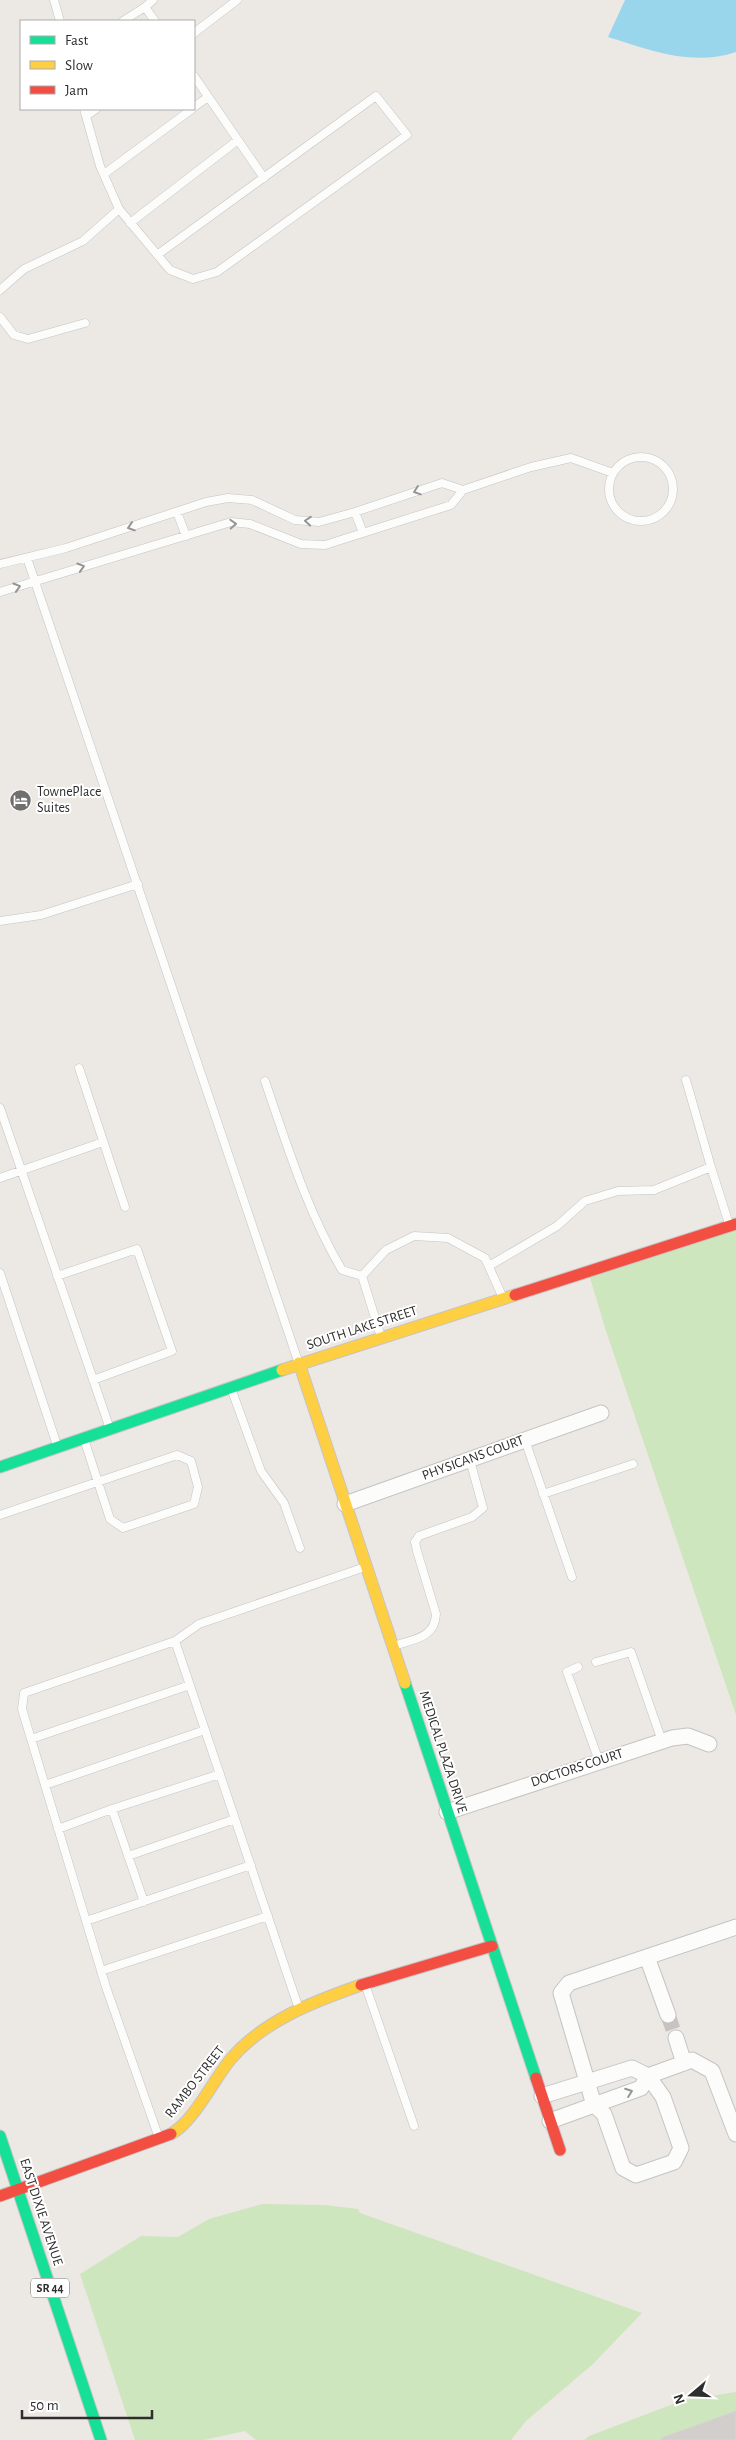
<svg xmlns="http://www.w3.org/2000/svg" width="736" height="2440" font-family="'Alegreya Sans',sans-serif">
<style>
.green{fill:#cee6be}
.water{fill:#99d6ec}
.building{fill:#d1cecb;stroke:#d7d4d0}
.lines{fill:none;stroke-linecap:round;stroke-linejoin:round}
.street-tunnel{stroke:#c6c3c0;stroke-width:15;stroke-dasharray:15 8;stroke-linecap:butt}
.lane-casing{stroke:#c5c4c5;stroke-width:9}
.street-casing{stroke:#c5c4c5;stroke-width:17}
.fast-casing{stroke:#c5c4c5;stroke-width:13}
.slow-casing{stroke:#c5c4c5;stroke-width:13}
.jam-casing{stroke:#c5c4c5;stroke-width:13}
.lane{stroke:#fcfcfb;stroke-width:8}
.street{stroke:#fcfcfb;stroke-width:15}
.fast{stroke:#16e098;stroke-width:11}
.slow{stroke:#ffcf43;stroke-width:11}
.jam{stroke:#f24e42;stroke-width:11}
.oneway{stroke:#959594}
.labels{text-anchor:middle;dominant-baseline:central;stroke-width:4;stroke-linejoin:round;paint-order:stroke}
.shield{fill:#fff;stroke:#6d6d6d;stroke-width:1}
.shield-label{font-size:12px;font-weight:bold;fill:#2e2e2e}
.poi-label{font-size:14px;fill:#2e2e2e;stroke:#fff;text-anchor:start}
.street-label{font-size:14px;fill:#2e2e2e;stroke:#fff}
</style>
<rect width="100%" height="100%" fill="#ece8e4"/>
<!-- green -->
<path class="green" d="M736 1224V1715L605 1328 588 1271Z
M262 2204 325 2205 358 2209 360 2213 642 2313 593 2364 526 2421 511 2440H256L245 2431 204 2440H135L80 2274 141 2236 178 2237 209 2219Z
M736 2392V2440H584L589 2436 684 2400Z"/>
<!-- water -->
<path class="water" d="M625 0H736V52C692 67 650 50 608 37Z"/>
<!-- building -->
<path class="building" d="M736 2411V2440H662L661 2438Z"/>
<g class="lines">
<!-- street-tunnel -->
<path class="street-tunnel" d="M668 2015 676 2038"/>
<defs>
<path id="lane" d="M54 0 60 21
M153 0 145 7 155 21
M123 21 145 7
M194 33 237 0
M194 76 264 178
M194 107 208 97
M84 109 100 166 119 209 170 270 193 279 217 272 407 135 376 96 157 255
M86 116 96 109
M104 174 192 109
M130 223 238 140
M0 290 24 269 83 241 119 209
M0 317 14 335 28 339 85 323
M609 489a32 32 0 1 1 64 0a32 32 0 1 1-64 0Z
M177 512 186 536
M355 512 363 533
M27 558 298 1361
M0 564 66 548 206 502 228 498 252 500 295 520 319 522 355 512 442 483 463 490
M0 592 231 522 250 524 301 544 325 545 451 505 463 490 531 467 571 458 613 473
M0 921 41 915 138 884
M79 1068 125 1207
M265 1081C287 1145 307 1211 342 1270L362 1276
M0 1108 109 1426
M711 1167 729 1224
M0 1178 103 1142
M489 1266 557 1226 585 1201 618 1191 654 1190 711 1167 686 1080
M0 1273 57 1445
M57 1276 137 1249 172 1351 93 1380
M381 1337 362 1276 386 1250 414 1236 448 1238 485 1258 503 1298
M231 1388 261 1471 284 1503 300 1548
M525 1440 572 1577
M543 1494 633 1464
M0 1515 177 1455 191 1461 198 1487 194 1504 123 1528 110 1519 84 1439
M175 1641 299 2009
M394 1646C414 1639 435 1638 436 1614L417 1551 415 1542 419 1536 472 1517 483 1508 470 1460
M596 1662 631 1652 662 1741
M578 1667 567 1672 599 1761
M31 1739 190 1685
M45 1785 205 1730
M112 1809 220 1774
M58 1829 112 1809 144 1902
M128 1856 235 1819
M86 1921 251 1865
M101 1971 268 1916
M365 1984 414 2126
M159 2138 106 1987 22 1709 24 1693 175 1641 199 1624 365 1567"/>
<path id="street" d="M345 1504 601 1413
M447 1812 672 1738 688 1736 709 1744
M736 1927 569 1983 561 1993 594 2105 604 2114 623 2168 636 2175 674 2162 681 2148 663 2097 648 2076 692 2060 712 2071 736 2134
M647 1957 668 2015
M676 2038 684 2063
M542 2096 632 2068 648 2076 641 2088 550 2121"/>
<path id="fast" d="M0 1467 282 1370
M405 1683 536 2078
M0 2136 101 2440"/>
<path id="slow" d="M299 1363 405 1683
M282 1370 515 1295
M171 2134C194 2121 213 2081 230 2060 262 2021 315 2001 361 1985"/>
<path id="jam" d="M515 1295 736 1224
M361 1985 492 1946
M536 2078 560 2150
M0 2196 171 2134"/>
</defs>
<!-- lane casing -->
<use href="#lane" class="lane-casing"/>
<!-- street casing -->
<use href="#street" class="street-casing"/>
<!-- fast casing -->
<use href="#fast" class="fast-casing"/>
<!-- slow casing -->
<use href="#slow" class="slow-casing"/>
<!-- jam casing -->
<use href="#jam" class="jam-casing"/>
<!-- lane -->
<use href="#lane" class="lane"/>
<!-- street -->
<use href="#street" class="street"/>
<!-- fast -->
<use href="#fast" class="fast"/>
<!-- slow -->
<use href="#slow" class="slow"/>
<!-- jam -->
<use href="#jam" class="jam"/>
</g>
<!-- one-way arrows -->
<defs><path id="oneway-chevron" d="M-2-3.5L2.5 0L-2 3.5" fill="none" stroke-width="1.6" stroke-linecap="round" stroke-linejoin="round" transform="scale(1.25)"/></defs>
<g class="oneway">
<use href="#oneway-chevron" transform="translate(417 491) rotate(161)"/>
<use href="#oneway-chevron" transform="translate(308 521) rotate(-176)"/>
<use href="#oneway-chevron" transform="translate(233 524) rotate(-3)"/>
<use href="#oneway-chevron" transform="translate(131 527) rotate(162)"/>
<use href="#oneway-chevron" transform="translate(81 567) rotate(-17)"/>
<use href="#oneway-chevron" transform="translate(17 587) rotate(-17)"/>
<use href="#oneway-chevron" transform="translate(629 2092) rotate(-20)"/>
</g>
<!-- icons -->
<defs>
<symbol id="hotel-disc" viewBox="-11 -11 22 22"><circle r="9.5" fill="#706f6e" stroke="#fff"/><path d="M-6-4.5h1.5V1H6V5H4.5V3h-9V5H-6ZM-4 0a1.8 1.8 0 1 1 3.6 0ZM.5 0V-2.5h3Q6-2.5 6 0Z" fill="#fff"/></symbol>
</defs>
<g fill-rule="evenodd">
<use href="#hotel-disc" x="8" y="788" width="25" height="25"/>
</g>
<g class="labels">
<!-- shield labels -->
<rect class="shield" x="31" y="2278.5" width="38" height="19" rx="4"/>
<g class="shield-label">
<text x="50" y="2288">SR 44</text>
</g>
<!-- poi labels -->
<g class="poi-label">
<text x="37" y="792">TownePlace<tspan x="37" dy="16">Suites</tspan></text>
</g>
<!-- street labels -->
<g class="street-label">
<text transform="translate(362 1328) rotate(-18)">SOUTH LAKE STREET</text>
<text transform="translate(473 1458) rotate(-20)">PHYSICANS COURT</text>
<text transform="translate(443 1752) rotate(72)">MEDICAL PLAZA DRIVE</text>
<text transform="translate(577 1768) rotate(-18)">DOCTORS COURT</text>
<text transform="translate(195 2082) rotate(-52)">RAMBO STREET</text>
<text transform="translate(41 2212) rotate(72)">EAST DIXIE AVENUE</text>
</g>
</g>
<!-- legend -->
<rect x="20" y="20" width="175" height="90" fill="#ffffff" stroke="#ababab"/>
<rect x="30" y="36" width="25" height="8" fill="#16e098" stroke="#ababab"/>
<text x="65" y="45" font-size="15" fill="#2e2e2e">Fast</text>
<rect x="30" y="61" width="25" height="8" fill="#ffcf43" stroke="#ababab"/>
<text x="65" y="70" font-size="15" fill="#2e2e2e">Slow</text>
<rect x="30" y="86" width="25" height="8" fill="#f24e42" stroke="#ababab"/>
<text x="65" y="95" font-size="15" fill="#2e2e2e">Jam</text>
<!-- north arrow -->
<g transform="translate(691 2395) rotate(251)" stroke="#ffffff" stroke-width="4" paint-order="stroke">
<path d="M0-4L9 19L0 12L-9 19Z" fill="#2e2e2e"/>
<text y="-8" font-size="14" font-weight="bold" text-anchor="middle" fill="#2e2e2e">N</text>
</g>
<!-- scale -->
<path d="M22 2410v8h130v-8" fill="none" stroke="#2e2e2e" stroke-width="2.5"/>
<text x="30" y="2410" font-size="15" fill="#2e2e2e" stroke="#ffffff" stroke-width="4" paint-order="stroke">50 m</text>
</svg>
